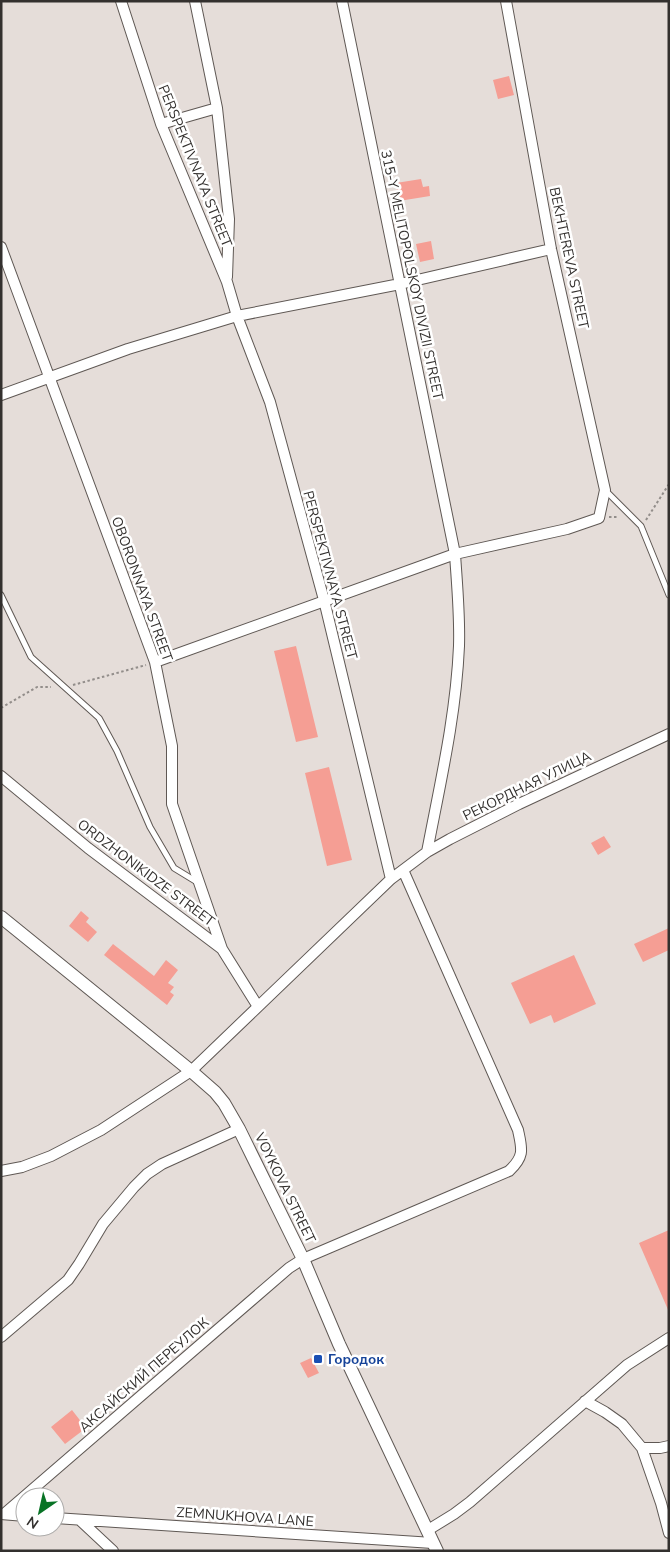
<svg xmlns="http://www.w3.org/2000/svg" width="670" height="1552" font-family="'Nunito Sans',sans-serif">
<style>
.building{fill:#f59e94}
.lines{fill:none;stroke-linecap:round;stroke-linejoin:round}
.service-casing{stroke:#5f5854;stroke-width:7}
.minor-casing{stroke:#5f5854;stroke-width:12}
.tertiary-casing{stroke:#5f5854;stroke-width:14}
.path{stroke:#928d8a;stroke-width:2;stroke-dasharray:2.5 2.5;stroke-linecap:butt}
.service{stroke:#fff;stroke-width:5}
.minor{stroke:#fff;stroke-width:10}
.tertiary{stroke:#fff;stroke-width:12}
.transit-dot{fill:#1a4fb4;stroke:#fff;stroke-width:2}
.labels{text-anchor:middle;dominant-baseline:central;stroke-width:5;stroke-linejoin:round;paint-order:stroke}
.street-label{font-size:14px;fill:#33302e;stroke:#fff}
.transit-label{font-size:14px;font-weight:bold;fill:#164399;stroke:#fff;text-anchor:start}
</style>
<rect width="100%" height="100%" fill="#e5ddd9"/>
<!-- building -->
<path class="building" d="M509 76 514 95 498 99 493 80Z
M421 179 423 187 429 186 430 196 399 201 396 183Z
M431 241 434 259 420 262 416 244Z
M296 646 318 737 296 742 274 651Z
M329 767 352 860 327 866 305 773Z
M604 836 611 847 598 855 591 843Z
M81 911 89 918 86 922 97 932 88 942 69 926Z
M669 928V950L643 962 634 944Z
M113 944 154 976 166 960 178 970 168 983 174 987 170 992 174 995 167 1005 104 955Z
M574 955 596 1004 554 1023 551 1015 530 1024 511 983Z
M669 1230V1312L639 1243Z
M311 1358 319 1373 308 1378 300 1363Z
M72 1410 86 1428 65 1444 51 1427Z"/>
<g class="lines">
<defs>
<path id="service" d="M605 490 641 526 669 595
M1 595 31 657 99 718 117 751 150 827 174 868 197 882"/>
<path id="minor" d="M121 1 161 124 227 282 237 316 270 402 324 600 391 879
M195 1 217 108 229 219 227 277
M342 1 455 554C457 585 460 615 459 646 456 716 440 784 427 852
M161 124 217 108
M1 247 155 662 172 746V804L222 949
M1 395 128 349 237 316 400 284 551 249
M155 662 455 554 567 529 599 518 605 490 551 249 506 1
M1 776 88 848 222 949 257 1005
M1 1171 22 1167 51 1156 101 1130 191 1071 391 879 427 852 450 839 519 804 669 734
M1 1337 68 1280 79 1264 103 1224 134 1187 147 1174 162 1164 239 1129
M585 1401 605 1412 622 1424 642 1448 661 1503 669 1533
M642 1448H660L669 1446
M1 1514 25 1516
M4 1514 289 1268 303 1259 509 1171C525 1156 522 1149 518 1130L403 870
M55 1518 433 1543
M81 1521 113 1551
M428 1530 454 1514 470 1502 627 1365 669 1338"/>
<path id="tertiary" d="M1 917 191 1071 215 1092 224 1103 239 1129 303 1259 339 1344 437 1551"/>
</defs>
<!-- service casing -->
<use href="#service" class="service-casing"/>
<!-- minor casing -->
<use href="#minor" class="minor-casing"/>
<!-- tertiary casing -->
<use href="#tertiary" class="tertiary-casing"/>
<!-- path -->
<path class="path" d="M609 517H619
M646 520 669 484
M73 685 146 665
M1 708 37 687H51"/>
<!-- service -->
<use href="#service" class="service"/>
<!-- minor -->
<use href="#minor" class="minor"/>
<!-- tertiary -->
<use href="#tertiary" class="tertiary"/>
</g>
<!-- markers -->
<rect class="transit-dot" x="313" y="1354" width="10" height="10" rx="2.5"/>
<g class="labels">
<!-- street labels -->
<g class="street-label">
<text transform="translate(195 166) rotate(68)">PERSPEKTIVNAYA STREET</text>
<text transform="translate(569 258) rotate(78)">BEKHTEREVA STREET</text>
<text transform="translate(412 275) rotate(78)">315-Y MELITOPOLSKOY DIVIZII STREET</text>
<text transform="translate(330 575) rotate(75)">PERSPEKTIVNAYA STREET</text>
<text transform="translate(142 589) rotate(70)">OBORONNAYA STREET</text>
<text transform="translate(527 786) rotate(-26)">РЕКОРДНАЯ УЛИЦА</text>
<text transform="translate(146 873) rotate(37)">ORDZHONIKIDZE STREET</text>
<text transform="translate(285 1188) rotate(64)">VOYKOVA STREET</text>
<text transform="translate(144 1375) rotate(-41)">АКСАЙСКИЙ ПЕРЕУЛОК</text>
<text transform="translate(245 1517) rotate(4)">ZEMNUKHOVA LANE</text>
</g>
<!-- transit labels -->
<g class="transit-label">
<text x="328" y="1359">Городок</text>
</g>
</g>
<!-- border -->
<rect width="670" height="1552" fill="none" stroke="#33302e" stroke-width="5"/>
<!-- north arrow -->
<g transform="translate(40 1512) rotate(214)"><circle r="24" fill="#ffffff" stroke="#adacab"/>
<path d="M0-4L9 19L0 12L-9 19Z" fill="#087325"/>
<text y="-8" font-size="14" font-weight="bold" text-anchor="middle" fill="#33302e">N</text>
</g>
</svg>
